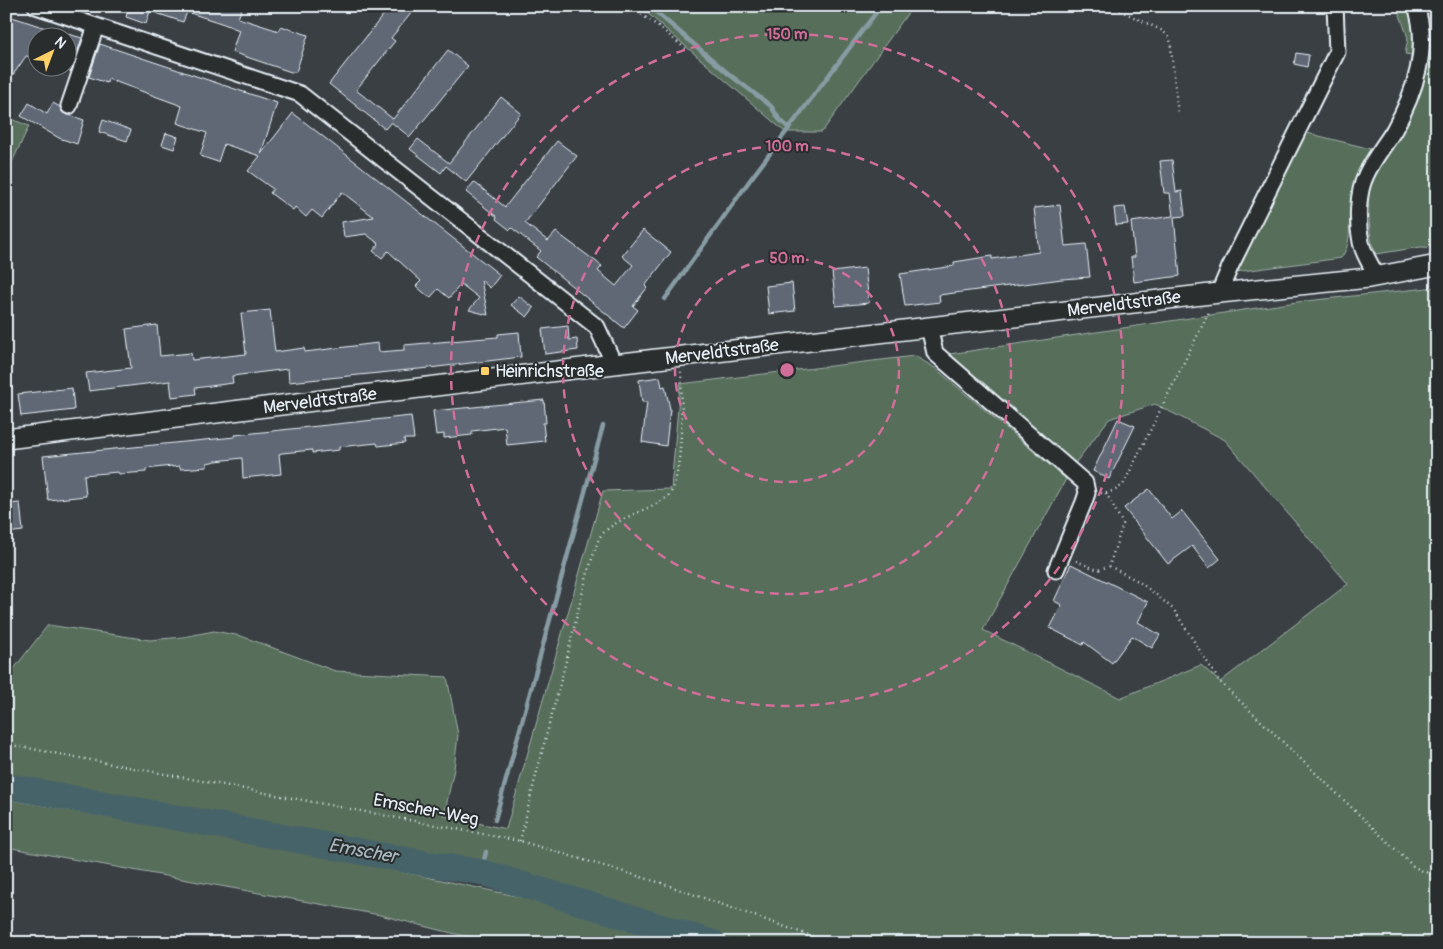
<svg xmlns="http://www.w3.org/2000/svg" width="1443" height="949" font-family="Pangolin,sans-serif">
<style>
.green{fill:#576e5a;stroke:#a0b0a9}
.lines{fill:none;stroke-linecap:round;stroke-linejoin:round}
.stream{stroke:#879ca3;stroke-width:4.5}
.river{stroke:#46636a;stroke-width:26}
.building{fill:#616876;stroke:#e8f1f8}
.minor-casing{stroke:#e8f1f8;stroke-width:19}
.major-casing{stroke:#e8f1f8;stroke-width:22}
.path{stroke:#e8f1f8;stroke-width:2.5;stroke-dasharray:1 4;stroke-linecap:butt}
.minor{stroke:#2a2d2e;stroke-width:15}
.major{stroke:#2a2d2e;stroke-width:19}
.ring{fill:none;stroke:#d16f9a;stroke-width:2.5;stroke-dasharray:9 6}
.poi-dot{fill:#ffd166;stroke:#2a2d2e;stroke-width:2}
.labels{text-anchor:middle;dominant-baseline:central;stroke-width:4;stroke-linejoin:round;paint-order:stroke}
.street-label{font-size:18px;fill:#e8f1f8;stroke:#2a2d2e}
.poi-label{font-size:18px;fill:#e8f1f8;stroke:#2a2d2e;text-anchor:start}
.water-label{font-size:19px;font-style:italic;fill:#a7b8bf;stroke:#2a2d2e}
.centre{fill:#d16f9a;stroke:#2a2d2e;stroke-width:2.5}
.ring-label{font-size:15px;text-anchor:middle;font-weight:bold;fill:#d16f9a;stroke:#2a2d2e;stroke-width:4;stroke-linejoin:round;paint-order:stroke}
</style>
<rect width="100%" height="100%" fill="#3a3f44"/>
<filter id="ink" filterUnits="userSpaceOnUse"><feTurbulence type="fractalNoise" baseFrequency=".02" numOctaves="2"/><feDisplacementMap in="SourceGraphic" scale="10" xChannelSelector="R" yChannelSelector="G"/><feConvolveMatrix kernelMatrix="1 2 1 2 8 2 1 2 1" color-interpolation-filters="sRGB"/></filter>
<g filter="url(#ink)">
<!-- green -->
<path class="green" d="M639 6H913L822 132H785Z
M1397 6H1410L1411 10 1415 44 1412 55 1405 54 1408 38Z
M1425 6H1437V248L1421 247 1376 254C1370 240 1370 232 1369 217 1369 208 1368 199 1369 190 1372 164 1399 136 1410 113 1427 80 1433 43 1425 6Z
M6 117 29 126 6 175Z
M1303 132 1371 149C1363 166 1355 183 1351 201 1347 221 1354 241 1341 258L1235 272Z
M1437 287V943H738L590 893 475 863 6 776V679L48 625 150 640 183 637 214 631 241 636 335 671 447 677 458 735 454 769 444 816 506 829 603 491 671 489 680 384 915 356 935 368 1066 479 983 630 1120 698 1201 665 1220 682 1348 584 1225 440 1155 404 1109 419 1073 466 943 355 1297 302Z
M6 799 328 856 530 899 676 943H492L380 915 6 847Z"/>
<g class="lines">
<!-- stream -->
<path class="stream" d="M649 6 730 75 771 106 779 119 789 128
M665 299 750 180 881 6
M495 820 603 426
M481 872 486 852"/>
<!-- river -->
<path class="river" d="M6 786 428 864 481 872 713 943"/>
</g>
<!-- building -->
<path class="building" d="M129 6H243L238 18 279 31 281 26 308 35 296 72H291L232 52 239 30 224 24 187 12 183 22 150 11 146 24 126 17Z
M374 6H417L391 38 395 41 356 90 393 119 448 50 468 66 410 137 391 122 385 129 329 84 384 14Z
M6 15 67 35V38H38V58L26 56 6 85Z
M68 34 82 38 71 72 68 70Z
M100 44 277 103 261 154 293 113 500 275 490 288 481 280 488 315 469 310 479 298 461 284 449 298 438 289 430 298 416 286 421 281 388 251 382 258 373 251 379 244 366 234 344 237 342 222 374 217 342 192 322 218 312 210 306 217 295 207 293 210 270 193 273 189 248 171 260 156 224 144 218 162 200 156 207 133 177 123 182 106 108 79 107 83 89 77Z
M1296 53 1309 55 1307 67 1294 64Z
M501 97 521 113 466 182 446 166 441 173 410 149 418 139 449 163Z
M29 103 47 114 53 103 60 107 63 113 84 120 77 144 59 138 21 116Z
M103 120 131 130 127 141 99 132Z
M166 133 178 137 174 149 162 145Z
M557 141 577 156 525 223 548 241 556 232 602 266 598 271 616 286 633 265 622 256 643 230 671 252 645 286 647 288 633 306 638 310 624 328 536 257 541 251 512 228 510 230 496 219 497 217 466 192 474 182 505 207Z
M1172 160 1176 192 1182 191 1185 216 1174 217 1180 276 1134 282 1131 257H1135L1131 222 1173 216 1170 193H1164L1160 161Z
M1060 205 1065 246 1086 244 1090 277 1062 279 939 295 940 302 905 306 900 274 954 266V262L992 256V259L1039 252 1034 208Z
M1125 207 1128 224 1116 225 1114 208Z
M865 268 869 303 836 306 832 272Z
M792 283 795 311 769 314 766 286Z
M519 296 534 308 527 317 511 305Z
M270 310 275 352 304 348 305 352 378 343 379 352 404 350V345L498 337V334L519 332 521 357 429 368 289 382 288 369 232 376 233 383 195 388 196 394 172 397 170 381 89 391 86 373 131 368 126 329 157 325 160 356 191 353 192 360 246 354 241 313Z
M568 326 569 340 577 339 578 350 545 354 542 329Z
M660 377 662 387 665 386 670 409 666 446 642 442 647 402H642L639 380Z
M72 388 74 410 21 416 18 394Z
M544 400 546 423H543L545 441 507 445 505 427 472 431V435L444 438V434L436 435 433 411Z
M411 416 414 439H404L405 443 378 446 377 443 348 446 339 447V450L312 453V450L282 453 279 454 281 474 243 478 242 458 216 461 207 463V467L180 469V466L172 467V466L146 469V472L119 474 118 472 84 475 86 496 48 500 43 456 235 437V435Z
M1118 419 1135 426 1109 479 1093 471Z
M1149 489 1172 519 1182 511 1220 559 1209 568 1192 546 1168 564 1124 508Z
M20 503 23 531 6 533V504Z
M1071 564 1148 602 1138 622 1160 635 1152 648 1132 636 1112 663 1084 642 1083 645 1050 628 1062 605 1054 601Z"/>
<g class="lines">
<defs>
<path id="minor" d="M36 6 300 94 597 327 614 364
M69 106 96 26
M1377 277C1372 266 1363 254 1361 242 1357 223 1357 193 1366 175 1373 159 1385 145 1394 130 1415 93 1430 47 1416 6
M1219 293 1230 267 1337 52 1335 6
M929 327 935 353 1085 483 1087 493 1084 502 1056 570"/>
<path id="major" d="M6 439 614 364 1219 293 1369 278 1437 265"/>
</defs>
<!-- minor casing -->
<use href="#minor" class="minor-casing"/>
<!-- major casing -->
<use href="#major" class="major-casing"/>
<!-- path -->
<path class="path" d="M629 6 658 26 687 50
M1111 6 1163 31 1170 39 1178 114
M1101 493 1114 491 1123 485 1210 310
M1106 493 1123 524 1109 566 1138 581 1158 596 1174 610 1220 682 1414 867 1437 877
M1076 561 1098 570 1109 566
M6 744 520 841 661 883 831 943
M520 841C534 781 550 721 566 661 576 621 584 580 598 541 605 521 651 510 667 497 684 484 682 394 681 371"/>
<!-- minor -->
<use href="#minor" class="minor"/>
<!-- major -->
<use href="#major" class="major"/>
</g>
</g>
<!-- distance rings -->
<g class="ring">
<circle cx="787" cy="370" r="112"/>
<circle cx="787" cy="370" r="224"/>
<circle cx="787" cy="370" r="336"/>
</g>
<!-- markers -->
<rect class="poi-dot" x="480" y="366" width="10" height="10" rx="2.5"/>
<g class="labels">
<!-- street labels -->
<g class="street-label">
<text transform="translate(1124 304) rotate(-7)">Merveldtstraße</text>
<text transform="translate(722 352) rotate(-7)">Merveldtstraße</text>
<text transform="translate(320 401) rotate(-7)">Merveldtstraße</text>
<text transform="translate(426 810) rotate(11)">Emscher-Weg</text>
</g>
<!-- poi labels -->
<g class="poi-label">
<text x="495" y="371">Heinrichstraße</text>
</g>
<!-- water labels -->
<g class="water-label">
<text transform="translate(363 851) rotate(10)">Emscher</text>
</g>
</g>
<circle cx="787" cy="370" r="8" class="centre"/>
<g class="ring-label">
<text x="787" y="39">150 m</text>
<text x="787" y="151">100 m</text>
<text x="787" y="263">50 m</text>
</g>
<!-- margin -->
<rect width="1443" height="949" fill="none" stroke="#2a2d2e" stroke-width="25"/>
<rect x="12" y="12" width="1418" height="924" fill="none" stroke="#e8f1f8" stroke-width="2" filter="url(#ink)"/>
<!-- north arrow -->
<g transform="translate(52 52) rotate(42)"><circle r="24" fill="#2a2d2e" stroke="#767b7f"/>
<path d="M0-4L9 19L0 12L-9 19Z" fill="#ffd166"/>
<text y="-8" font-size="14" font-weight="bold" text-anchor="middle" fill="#e8f1f8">N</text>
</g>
</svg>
